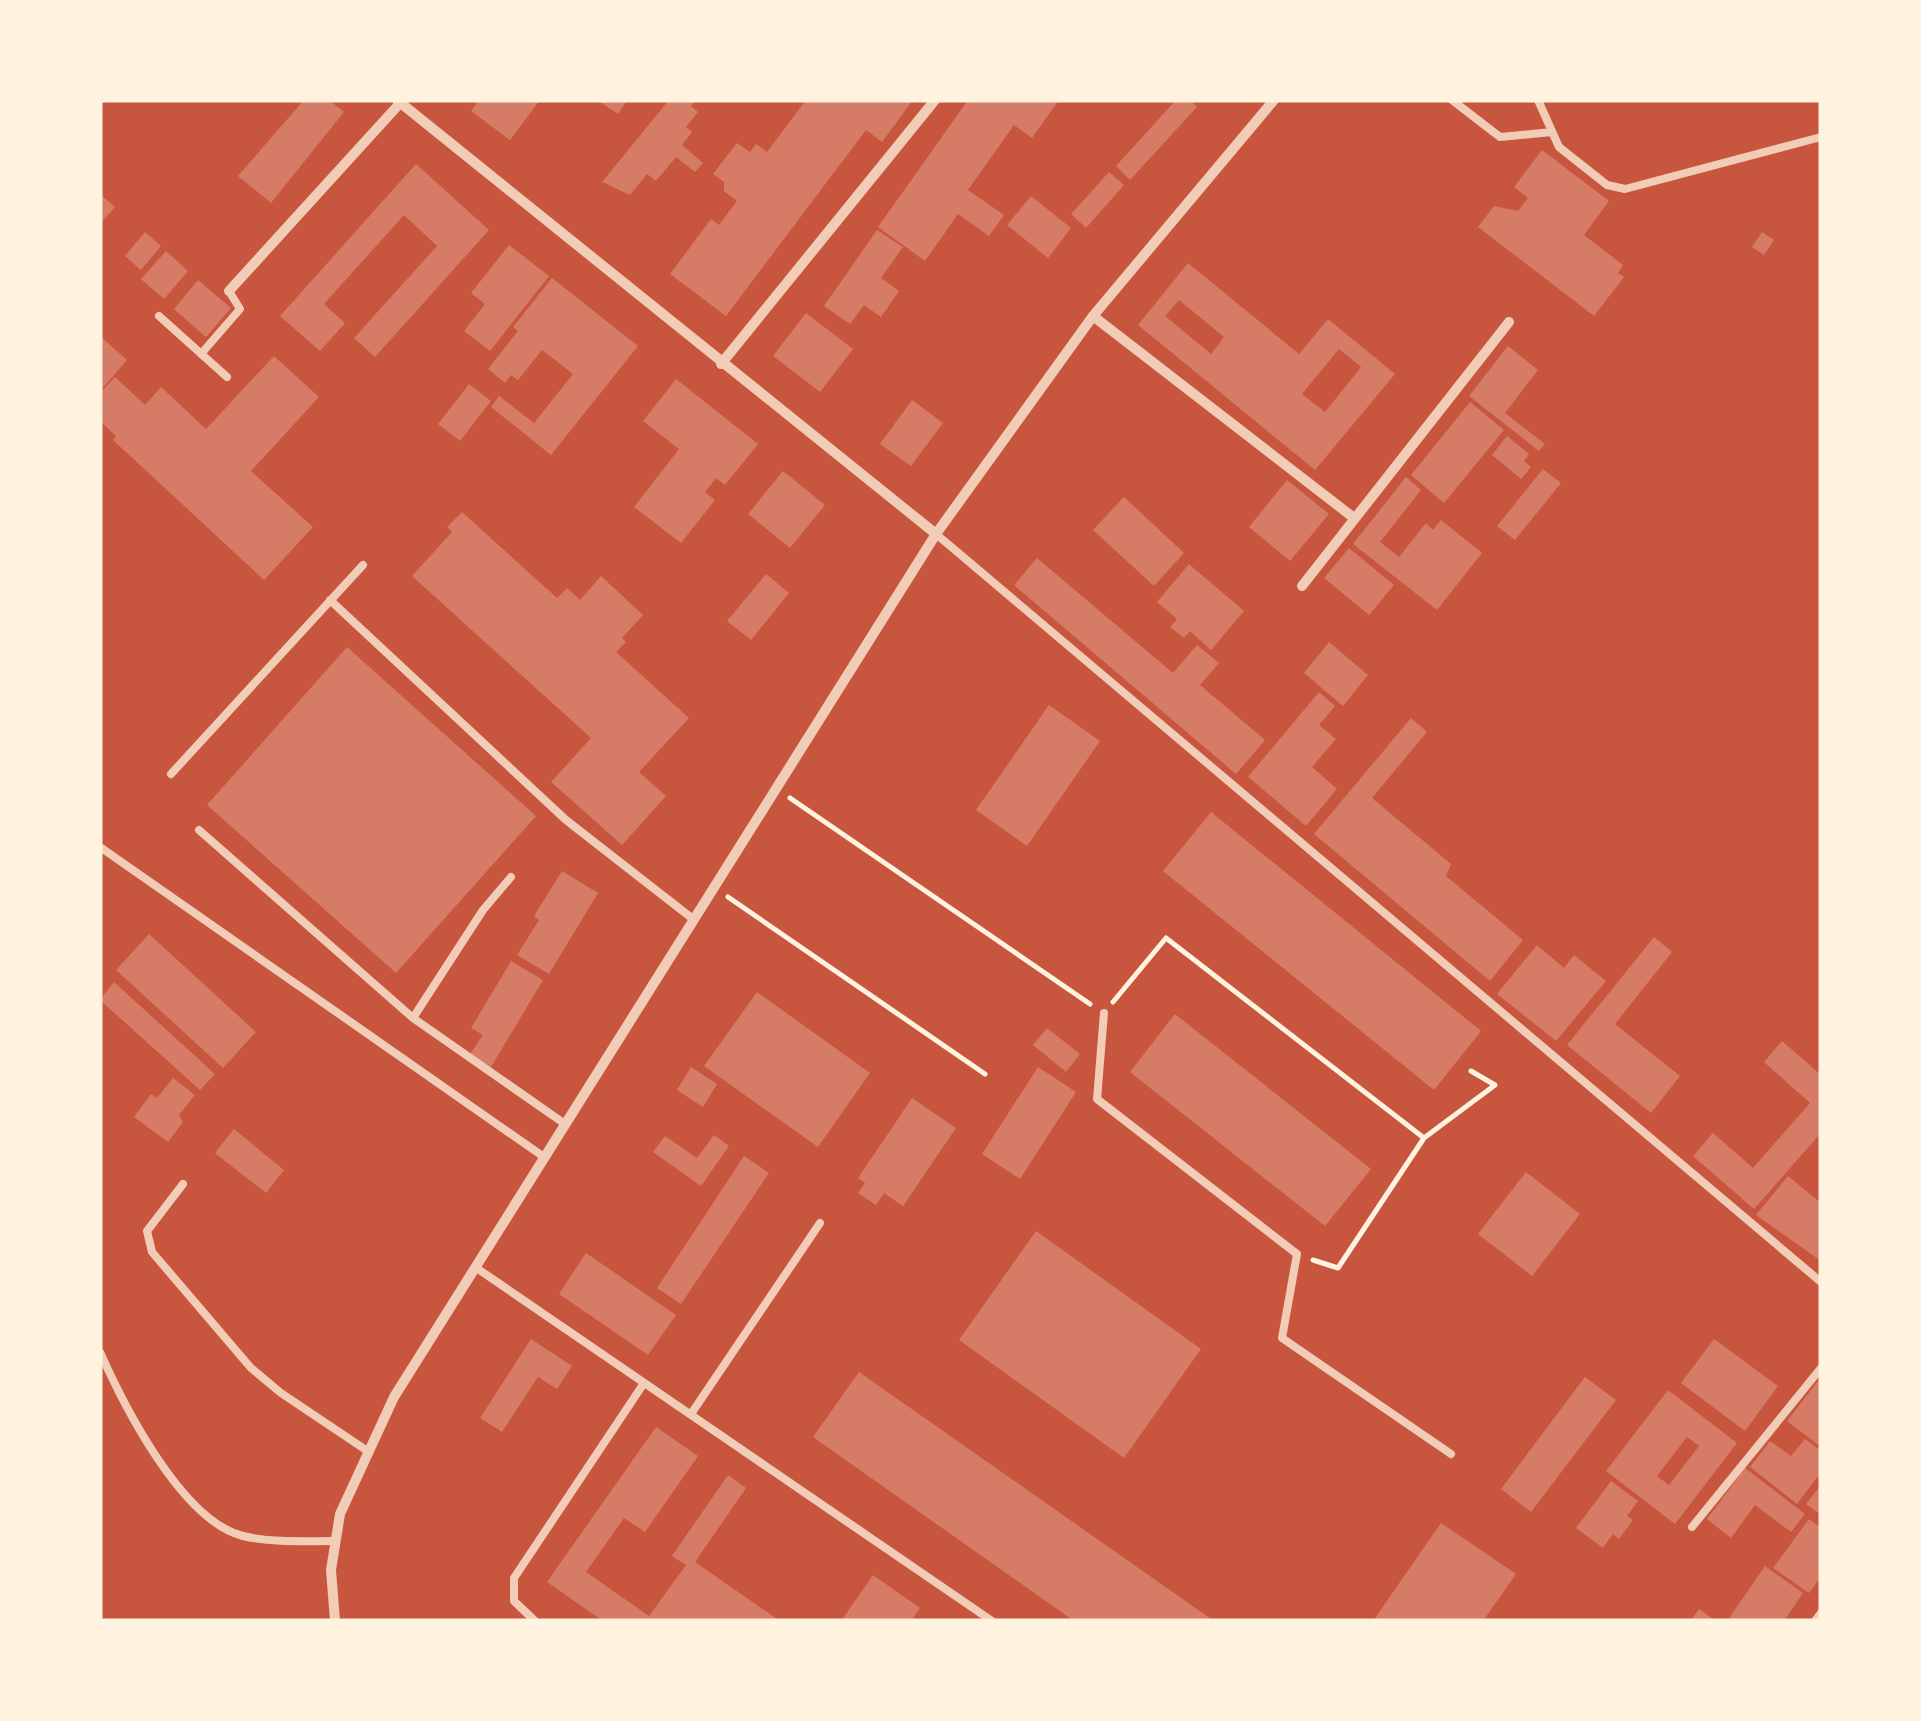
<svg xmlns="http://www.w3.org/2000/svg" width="1921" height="1721" font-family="'Alegreya Sans',sans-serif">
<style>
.building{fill:#d67c66;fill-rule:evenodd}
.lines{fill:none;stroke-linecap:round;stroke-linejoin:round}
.path{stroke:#fff3e0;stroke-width:5}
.service{stroke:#f1ccb7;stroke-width:8}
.minor{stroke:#f1ccb7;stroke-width:10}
</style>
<rect width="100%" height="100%" fill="#c8553d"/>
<!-- building -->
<path class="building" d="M304 100H329L344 112 271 203 238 176Z
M479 100H540L510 140 471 111Z
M597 100H627L618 114Z
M669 100H696L691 106 698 112 686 127 692 132 682 145 703 163 695 172 676 157 656 181 647 174 630 195 602 182Z
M806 100H913L882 142 866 130 726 316 670 274 711 219 719 225 737 201 724 191V182L713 174 737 143 750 152 756 144 767 152Z
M968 100H1059L1032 138 1014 125 968 190 1004 215 989 236 958 214 925 261 878 227Z
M1176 100H1190L1197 107 1130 180 1116 166Z
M1542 150 1609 201 1584 235 1623 265 1618 273 1624 277 1594 316 1478 227 1494 206 1518 211 1528 198 1514 187Z
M416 164 489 230 375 357 354 338 437 246 404 215 324 304 345 323 320 351 280 316Z
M1109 172 1124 185 1086 228 1071 214Z
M100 194 115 207 100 224Z
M1031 196 1071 228 1048 258 1007 225Z
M877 230 903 247 881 278 899 291 881 317 864 305 850 324 824 306Z
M145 232 161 246 141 270 125 256Z
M1762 232 1774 240 1764 255 1752 247Z
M509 245 549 276 490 351 464 331 485 304 471 293Z
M166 251 188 271 164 299 141 279Z
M1188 263 1299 354 1328 319 1395 374 1315 470 1138 325ZM1179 300 1224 337 1211 354 1165 316ZM1339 349 1361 367 1325 412 1302 394Z
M552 278 638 346 551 455 491 407 499 396 534 423 573 374 542 350 518 380 511 375 505 383 488 369 518 331 513 327Z
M198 280 231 308 206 337 174 309Z
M806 313 853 349 820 392 773 356Z
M100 336 127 360 100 391Z
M1508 346 1538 370 1505 413 1545 444 1539 451 1469 396Z
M274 356 319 397 251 471 313 527 264 580 113 440 116 436 100 421V393L115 377 145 405 161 387 206 429Z
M676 379 758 444 725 485 716 478 705 492 715 500 681 543 634 507 679 449 643 421Z
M469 384 491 401 460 441 438 424Z
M912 400 943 423 911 466 880 444Z
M1470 402 1504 430 1444 503 1411 475Z
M1507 436 1529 454 1524 461 1531 467 1521 479 1492 455Z
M1543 469 1561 483 1515 540 1497 526Z
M783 471 825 505 790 548 748 514Z
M1406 477 1421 490 1380 542 1399 557 1426 523 1433 530 1441 520 1482 553 1437 610 1353 544Z
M1287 480 1329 514 1290 561 1249 527Z
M1124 497 1184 553 1154 586 1093 530Z
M462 512 557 598 567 588 580 600 601 576 643 615 622 638 626 642 616 652 689 718 639 772 666 796 622 845 551 782 591 738 412 576 452 532 447 527Z
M1349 548 1394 585 1369 615 1324 578Z
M1037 558 1173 673 1197 645 1219 663 1200 685 1265 740 1236 774 1014 585Z
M1189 564 1244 611 1211 650 1190 631 1184 638 1170 627 1177 619 1157 602Z
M766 574 789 593 751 640 727 621Z
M1329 642 1368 675 1343 706 1304 673Z
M347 647 536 816 396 973 207 805Z
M1319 692 1335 706 1319 725 1336 739 1312 767 1337 789 1306 826 1248 777Z
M1049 705 1100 741 1027 846 976 810Z
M1411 718 1427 732 1372 798 1451 864 1446 876 1523 940 1490 981 1314 834Z
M1211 812 1481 1031 1434 1090 1163 871Z
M562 871 598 893 549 974 517 955 539 920 534 916Z
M149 934 256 1032 223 1068 116 970Z
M1654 937 1672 952 1615 1024 1680 1076 1651 1113 1567 1045Z
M1537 945 1564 968 1574 955 1606 981 1556 1041 1497 994Z
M511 961 543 980 491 1067 470 1054 483 1035 471 1028Z
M114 982 215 1074 200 1090 100 1000Z
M757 992 870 1073 818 1147 704 1066Z
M1175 1014 1371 1169 1325 1226 1130 1072Z
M1047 1028 1080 1054 1066 1072 1033 1045Z
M1782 1041 1821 1075V1133L1754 1209 1693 1156 1713 1133 1753 1168 1810 1103 1764 1062Z
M691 1067 717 1084 703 1107 677 1090Z
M1038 1067 1076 1092 1020 1179 982 1154Z
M173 1078 195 1095 179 1115 183 1122 168 1142 134 1117 151 1094 157 1098Z
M912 1098 956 1128 903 1206 884 1193 876 1205 858 1193 865 1183 858 1178Z
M234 1129 284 1170 266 1193 215 1153Z
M714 1135 729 1146 701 1186 653 1152 665 1136 697 1158Z
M744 1156 769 1173 681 1304 657 1288Z
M1526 1172 1580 1214 1532 1276 1478 1234Z
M1788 1176 1821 1203V1261L1756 1215Z
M1036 1231 1201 1349 1124 1458 959 1340Z
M586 1253 676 1315 648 1355 559 1294Z
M531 1339 572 1366 557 1389 538 1377 502 1432 480 1418Z
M1714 1339 1778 1386 1745 1431 1681 1383Z
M859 1372 1214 1621H1074L813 1437Z
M1585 1377 1616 1400 1531 1512 1501 1489Z
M1821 1377V1447L1787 1421Z
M1668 1390 1737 1443 1675 1524 1606 1471ZM1687 1437 1699 1446 1669 1485 1657 1476Z
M656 1427 698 1456 645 1532 624 1518 586 1572 649 1616 686 1565 672 1556 728 1475 746 1488 695 1562 780 1621H603L547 1582Z
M1805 1439 1821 1451V1472L1797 1504 1750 1467 1770 1441 1791 1456Z
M1745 1468 1805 1514 1791 1532 1755 1505 1731 1538 1707 1519Z
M1611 1481 1638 1501 1627 1516 1633 1520 1619 1539 1613 1534 1603 1548 1576 1528Z
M1821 1485V1515L1806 1504Z
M1809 1519 1821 1528V1577L1809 1593 1773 1568Z
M1441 1523 1516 1574 1483 1621H1373Z
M1765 1566 1803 1593 1784 1621H1727Z
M873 1575 920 1608 911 1621H841Z
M1699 1609 1716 1621H1690Z"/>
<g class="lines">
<!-- path -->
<path class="path" d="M790 798 1090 1004
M728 897 985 1074
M1113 1002 1166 938 1424 1138 1495 1085 1471 1071
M1313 1260 1338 1268 1424 1138"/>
<!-- service -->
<path class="service" d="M1452 100 1500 137 1552 132
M1538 100 1559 147 1607 185 1625 189 1821 137
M159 316 227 377
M201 354 240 309 229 291
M936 534 1821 1282
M330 600 566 820 693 919
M171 774 363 565
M199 830 413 1018 565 1124
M100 847 544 1157
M1104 1013 1097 1099 1297 1254 1282 1338 1451 1454
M413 1018 483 910 511 877
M183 1184 147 1231 152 1252 251 1368 281 1393 369 1452
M475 1267 992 1621
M100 1352C124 1406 182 1521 243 1536 272 1543 306 1541 336 1541
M691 1414 820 1223
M1692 1527 1821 1368
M535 1621 514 1601V1578L644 1383
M1815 1621 1821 1613"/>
<!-- minor -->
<path class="minor" d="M397 100 936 534
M229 291 402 101
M1093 316 1354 518
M721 364 935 100
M1302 586 1509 322
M335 1621 331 1570 340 1514 394 1397 936 534 1093 316 1274 100"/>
</g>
<!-- border -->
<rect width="1921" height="1721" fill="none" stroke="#fff3e0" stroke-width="205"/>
</svg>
